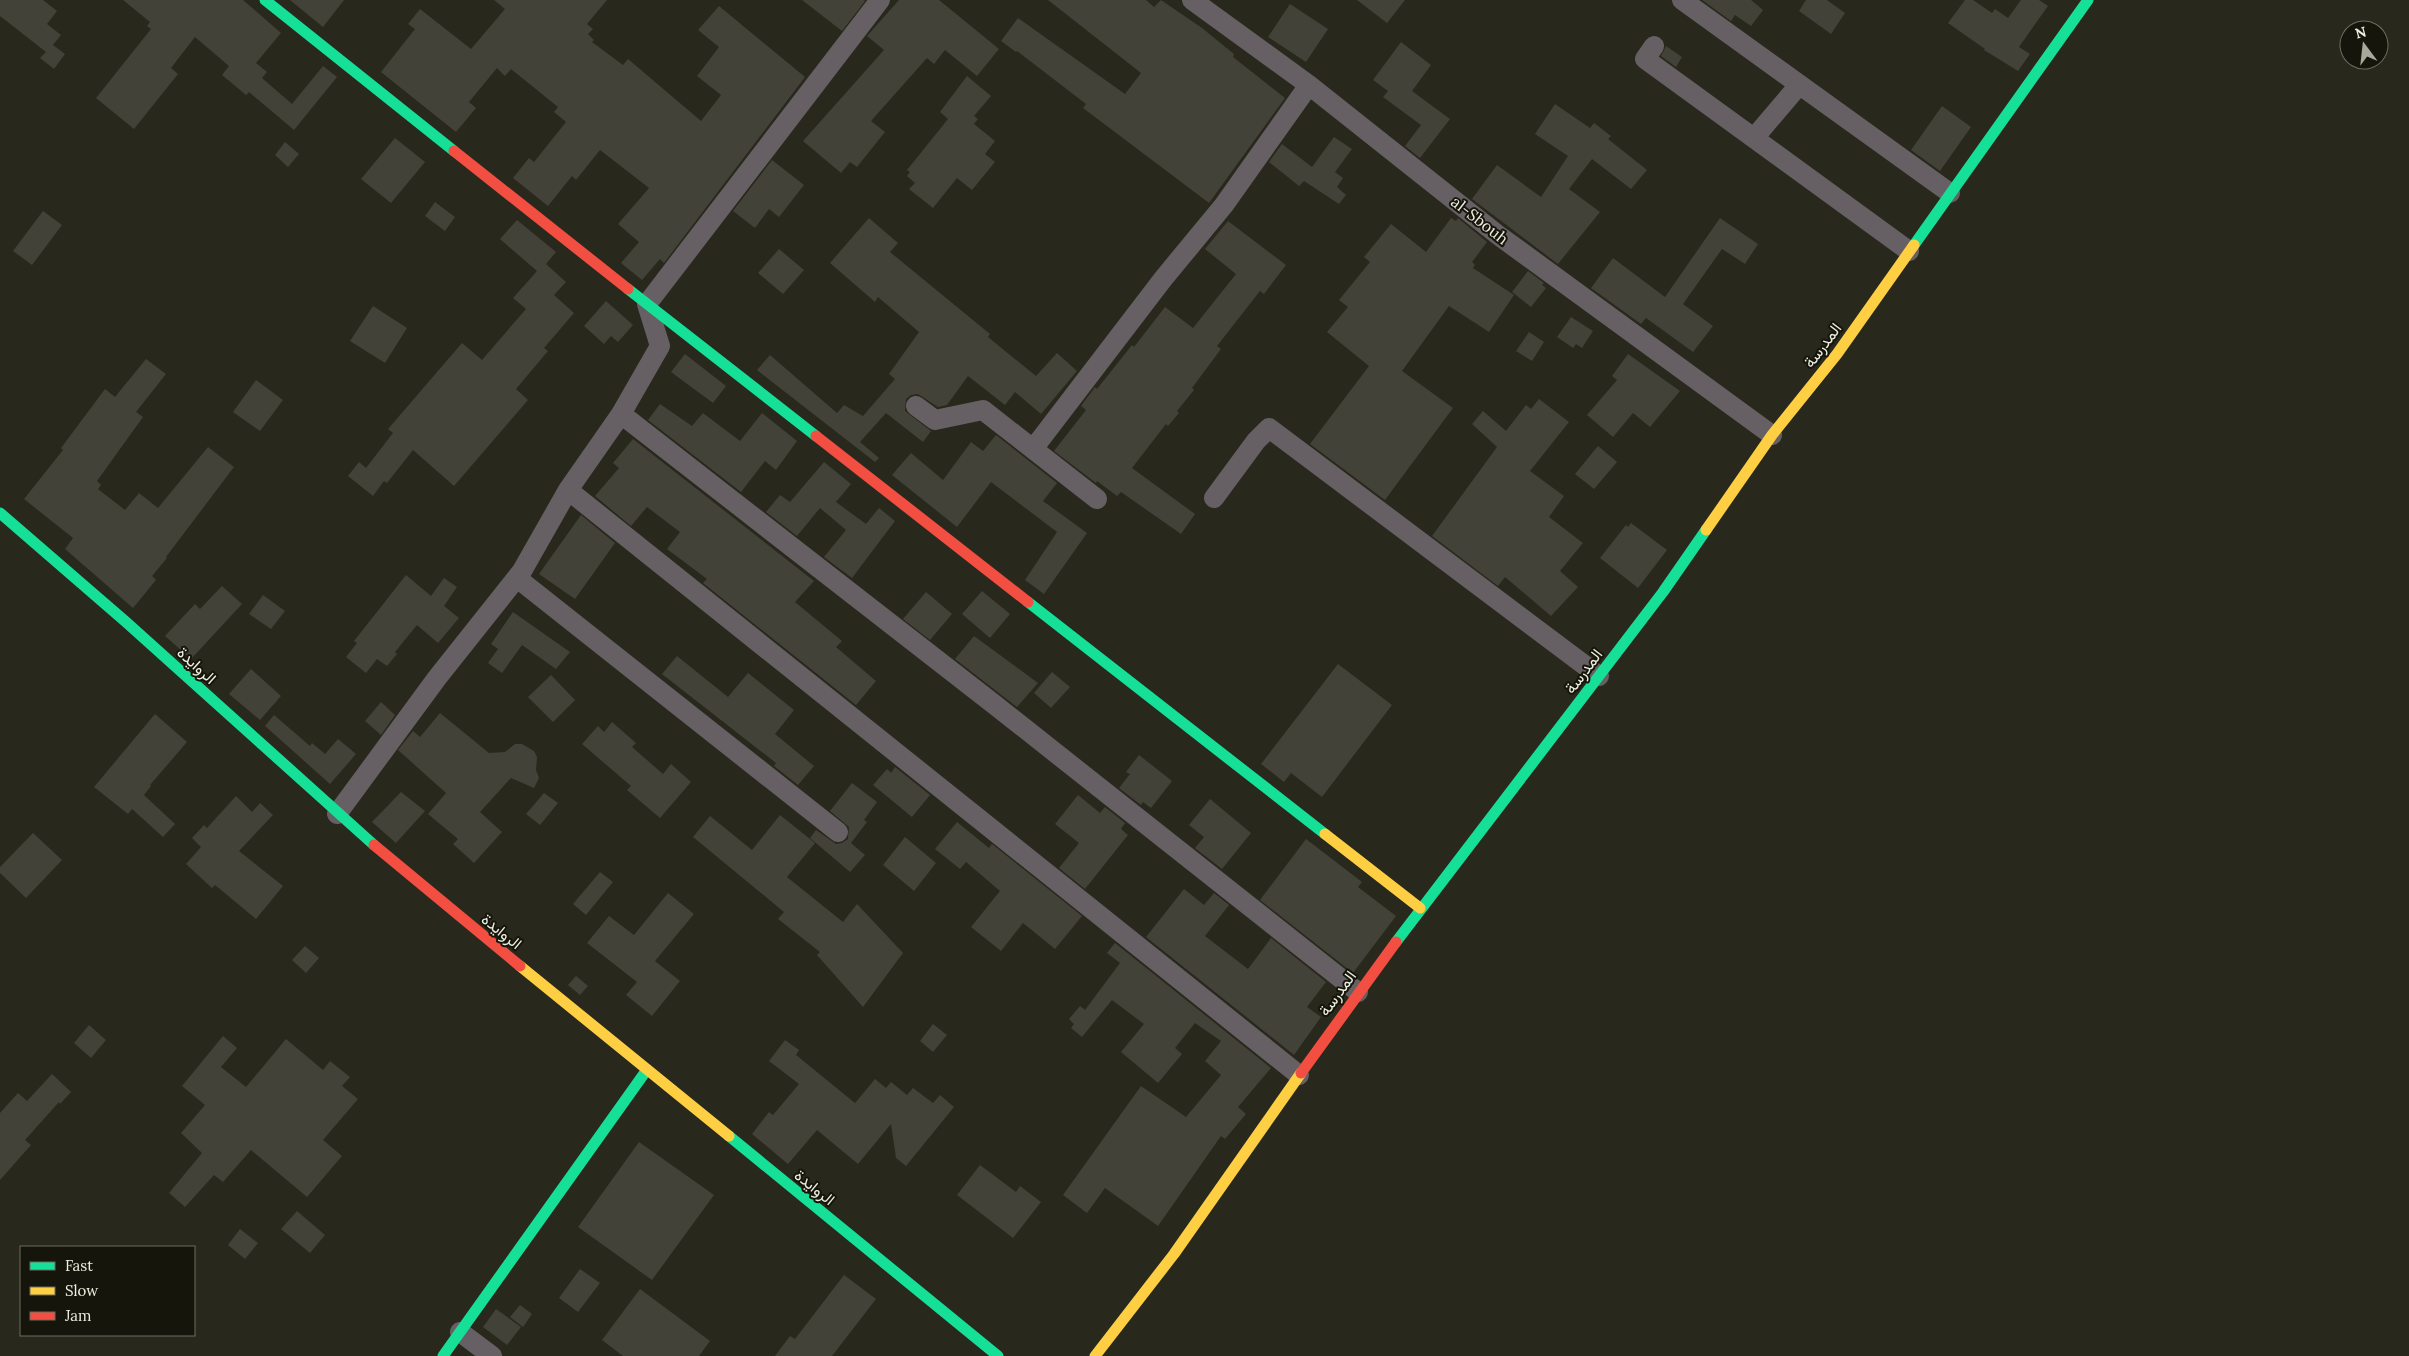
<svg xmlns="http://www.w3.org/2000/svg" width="2409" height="1356" font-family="Lora,Vazirmatn,serif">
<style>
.building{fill:#424238}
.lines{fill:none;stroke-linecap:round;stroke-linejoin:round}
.street{stroke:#666064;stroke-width:20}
.fast{stroke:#16e098;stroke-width:11}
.slow{stroke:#ffcf43;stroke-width:11}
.jam{stroke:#f24e42;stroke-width:11}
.labels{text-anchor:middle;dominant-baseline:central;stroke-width:4;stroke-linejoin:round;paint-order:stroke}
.street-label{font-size:16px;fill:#eeefe0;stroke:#15150b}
</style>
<rect width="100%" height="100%" fill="#28281c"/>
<!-- building -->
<path class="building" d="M0 0H43L57 11 47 24 61 35 53 45 65 54 54 69 40 58 46 52 0 16Z
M123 0H243L281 33 256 63 267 72 262 78 292 104 323 66 337 77 294 130 249 92 246 95 222 75 229 66 195 37 171 68 178 74 134 129 96 98 151 29 147 26 150 22Z
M290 0H344L323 27Z
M494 0H607L587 24 593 29 588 34 594 40 592 42 623 65 628 59 701 121 721 95 697 76 719 47 698 30 719 6 805 77 664 263 660 259 642 280 621 263 639 242 618 224 649 188 600 150 576 180 572 176 548 206 513 178 529 158 534 162 566 122 554 112 558 107 511 69 505 76 497 68 469 102 476 108 456 132 381 72 415 29 408 24 420 9 471 49 505 9Z
M802 0H864L865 1 842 31Z
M899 0H939L999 49 977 76 945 50 934 64 927 58 871 121 885 132 857 167 850 162 841 173 803 141 884 50 867 36Z
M1048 0H1146L1154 7 1161 0 1202 28 1234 54 1233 57 1285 98 1209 203 1083 108 1086 104 1017 51 1016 52 1001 41 1018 18 1125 94 1141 73Z
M1357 0H1405L1387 23Z
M1702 0H1751L1763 10 1751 26 1735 15 1731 21Z
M1806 0H1827L1845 13 1831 34 1799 11Z
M1965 0H1973L1992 13 1995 9 2008 18 2021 0H2039L2048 6 2019 47 2030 54 2018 71 1984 50 1985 49 1948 23Z
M1290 4 1328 29 1306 62 1268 37Z
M1401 42 1431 65 1412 91 1450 119 1420 158 1405 146 1421 125 1383 97 1388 91 1373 80Z
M1666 46 1682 57 1676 67 1661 56Z
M967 76 991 96 974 116 978 119 974 124 995 141 985 154 995 162 972 190 957 178 933 208 909 189 915 183 907 176 910 172 907 170 948 119 940 112Z
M1555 104 1590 128 1594 123 1611 136 1608 139 1647 170 1631 189 1592 159 1569 189 1600 212 1558 264 1472 199 1497 165 1541 197 1568 156 1535 134Z
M1942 106 1971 127 1940 171 1911 150Z
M1334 137 1352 149 1335 172 1343 178 1337 187 1346 195 1339 204 1304 181 1299 186 1269 162 1282 144 1312 167Z
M395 138 425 162 391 203 361 179Z
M285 142 299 154 288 167 275 155Z
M772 160 804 185 779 217 769 209 755 228 733 211Z
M435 202 455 217 445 231 425 216Z
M43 211 62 225 32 265 13 251Z
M869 218 898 243 890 252 990 334 988 337 1036 376 1057 353 1077 371 1041 414 1015 392 1005 405 968 376 947 405 938 407 918 394 911 395 906 399 905 411 931 431 923 442 886 413 860 442 879 458 875 462 757 370 770 355 837 413 844 405 863 416 895 379 889 374 919 332 878 297 875 302 830 263Z
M1451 218 1456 221 1458 218 1487 242 1472 262 1475 265 1473 268 1514 295 1489 332 1449 306 1402 371 1453 408 1385 500 1310 444 1369 366 1327 332 1348 307 1339 300 1370 262 1364 257 1391 224 1426 252Z
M1720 218 1758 244 1745 264 1722 249 1683 304 1713 326 1693 352 1646 318 1641 324 1591 288 1613 258 1665 297Z
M517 220 556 252 546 264 566 282 554 295 574 313 544 348 548 351 516 389 528 400 454 486 413 450 387 483 384 481 373 496 348 476 359 462 366 468 393 433 388 429 462 343 482 360 526 309 513 298 537 271 500 239Z
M1228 221 1286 265 1264 294 1260 291 1217 346 1221 349 1192 388 1194 390 1177 411 1179 413 1168 426 1166 424 1132 468 1195 514 1181 534 1121 492 1117 496 1097 481 1096 483 1054 451 1086 410 1081 406 1095 387 1097 389 1132 345 1134 347 1165 307 1193 328 1236 274 1205 249Z
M779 249 804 270 783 294 758 273Z
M1528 271 1544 283 1542 285 1546 288 1531 307 1512 292Z
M606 301 633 325 618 342 611 336 604 344 584 326Z
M373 306 407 328 385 363 350 341Z
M1571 317 1593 331 1582 348 1576 344 1573 348 1557 337Z
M1529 332 1544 342 1532 361 1516 351Z
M685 354 726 386 713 403 671 372Z
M1628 354 1680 391 1650 427 1633 413 1613 437 1587 415 1617 380 1612 376Z
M146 359 166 374 136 412 143 417 97 481 101 485 98 489 125 510 139 493 158 508 208 447 234 467 166 557 167 558 152 576 156 580 133 608 65 549 73 538 24 499 63 450 61 448 105 389 115 397Z
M256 380 283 400 260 431 233 412Z
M1539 399 1569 422 1530 471 1564 496 1549 517 1583 543 1560 571 1578 587 1551 616 1505 577 1498 586 1432 536 1497 447 1472 424 1483 411 1506 431 1526 405 1531 409Z
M660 404 692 426 703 413 740 441 762 413 797 441 776 470 765 461 741 492 648 420Z
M996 435 1057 483 1043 501 1087 533 1044 594 1025 580 1057 532 991 482 957 527 892 475 911 453 943 480 971 442 983 451Z
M633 439 814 581 795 602 842 641 836 647 876 681 856 705 703 583 707 579 667 549 680 532 647 507 631 526 595 496 619 468 613 463Z
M1598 446 1617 462 1594 489 1575 474Z
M824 462 851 484 836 502 866 524 879 508 895 521 852 578 824 557 846 530 820 508 797 536 766 512 780 495 790 502Z
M581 515 615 543 575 599 539 574Z
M1631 523 1667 550 1638 588 1600 558 1626 525 1628 527Z
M406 575 431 596 444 578 457 587 444 606 459 618 438 643 417 625 395 652 397 654 387 666 377 659 366 673 346 657 357 643 354 641Z
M222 586 242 604 191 659 165 636 195 604 200 609Z
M982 591 1010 614 990 638 962 614Z
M926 592 952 614 930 640 903 619Z
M263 595 285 611 271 629 249 614Z
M513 612 570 652 556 669 522 645 502 673 488 663 498 649 491 644Z
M974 636 1038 683 1017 707 955 659Z
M677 656 728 697 748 673 794 710 775 734 814 766 798 785 774 766 776 763 662 674Z
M1338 664 1392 705 1322 797 1291 773 1284 782 1261 764Z
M251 669 281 696 260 720 229 694Z
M1052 672 1070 687 1051 708 1034 693Z
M551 675 575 700 553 722 528 697Z
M381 702 395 715 381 735 365 721Z
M440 713 489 753 505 752 515 744H522L534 751 537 757 536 770 539 778 534 788 511 778 480 812 502 832 474 863 453 844 458 839 428 814 446 793 398 750 413 731 420 737Z
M155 714 187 742 150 785 151 786 144 795 175 824 163 837 132 809 128 814 94 787Z
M274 715 310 746 312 743 325 754 338 739 356 754 330 784 265 726Z
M612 722 636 743 632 747 663 774 671 764 691 782 660 818 627 790 631 786 582 744 598 726 604 732Z
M1139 755 1172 781 1151 808 1143 802 1141 805 1119 788 1130 774 1126 772Z
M895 767 930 795 912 817 873 785 887 769 891 773Z
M852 783 877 802 864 820 867 822 851 843 865 855 850 872 810 838 816 830 836 844 842 843 848 839 849 827 830 811Z
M401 792 425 811 396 843 372 822Z
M544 793 558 803 540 825 526 814Z
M1078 795 1100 813 1105 807 1125 823 1121 829 1128 835 1085 889 1059 868 1079 843 1055 824Z
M236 796 252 812 260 803 273 815 239 851 283 886 256 919 215 885 212 888 186 864 201 847 192 838 204 825 207 828Z
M1210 799 1251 833 1222 869 1195 848 1204 837 1189 825Z
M780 815 815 843 787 877 843 922 857 904 903 953 863 1007 817 955 820 952 778 919 784 912 693 837 710 816 752 850Z
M957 822 989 848 992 844 1082 916 1055 949 1023 923 1001 951 971 927 1000 891 966 862 960 869 935 849Z
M33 833 62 860 26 898 0 873V867Z
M905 837 936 863 914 891 883 865Z
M1306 839 1362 882 1358 887 1396 916 1353 973 1260 900Z
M600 872 613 882 586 915 573 904Z
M1184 889 1204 905 1214 893 1229 905 1205 936 1248 969 1271 938 1326 982 1307 1007 1321 1017 1294 1055 1146 937Z
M668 893 694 914 655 961 680 981 652 1016 626 995 637 982 587 943 609 916 634 935Z
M1115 943 1271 1068 1238 1107 1246 1114 1225 1139 1221 1136 1158 1226 1105 1188 1087 1213 1063 1195 1141 1086 1186 1117 1221 1075 1205 1061 1221 1041 1195 1023 1175 1048 1182 1054 1158 1083 1121 1052 1144 1024 1112 1000 1082 1037 1071 1028 1074 1024 1069 1019 1080 1006 1085 1010 1120 963 1107 953Z
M305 946 319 958 306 973 292 960Z
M576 976 588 986 580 995 568 985Z
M933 1024 947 1035 933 1052 920 1041Z
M89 1025 106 1040 91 1058 74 1043Z
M223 1036 237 1048 221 1067 246 1087 286 1039 323 1070 330 1061 350 1077 342 1086 358 1099 323 1140 342 1156 307 1197 251 1150 223 1182 214 1175 185 1207 169 1193 202 1153 181 1133 205 1105 182 1086Z
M785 1040 799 1050 796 1055 855 1103 875 1079 886 1088 891 1082 907 1095 913 1088 933 1103 940 1095 954 1107 906 1166 896 1158 891 1124 858 1164 817 1130 788 1164 752 1134 769 1112 773 1115 799 1084 769 1061Z
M52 1074 71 1092 60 1104 59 1102 25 1140 31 1145 0 1180V1113L18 1093 27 1101Z
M639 1142 714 1195 652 1280 578 1227Z
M980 1165 1016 1192 1020 1186 1041 1202 1013 1238 957 1195Z
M297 1211 325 1235 310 1253 281 1229Z
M240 1229 258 1243 245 1259 228 1245Z
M580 1269 600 1283 578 1312 559 1298Z
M844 1275 876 1299 832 1356H775L790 1336 795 1339Z
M640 1289 710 1341 699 1356H623L602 1340Z
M520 1305 532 1314 523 1327 510 1317Z
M496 1309 521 1327 507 1345 483 1327Z"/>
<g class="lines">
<!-- street -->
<path class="street" d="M1192 0 1309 85 1498 235 1772 435
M1682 0 1950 193
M1654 46 1645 59 1909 251
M1754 138 1799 85
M916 406 935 420 983 410 1097 499
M621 414 995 705 1358 992
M1033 449 1163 279 1224 205 1309 85
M568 490 1299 1075
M1214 498 1256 441 1269 428 1599 676
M517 578 838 832
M337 814 437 678 522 571 568 490 621 414 660 346 647 304 880 0
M460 1332 492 1356"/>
<!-- fast -->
<path class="fast" d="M265 0 454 151
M1914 245 2088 0
M628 289 816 436
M0 513 126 622 374 845
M1028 602 1325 834
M1396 942 1663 592 1706 530
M729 1136 998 1356
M443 1356 646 1071"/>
<!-- slow -->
<path class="slow" d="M1706 530 1772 435 1837 354 1914 245
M1325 834 1420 908
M520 966 729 1136
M1095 1356 1174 1254 1301 1073"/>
<!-- jam -->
<path class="jam" d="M454 151 628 289
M816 436 1028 602
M374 845 520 966
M1301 1073 1396 942"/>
</g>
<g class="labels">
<!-- street labels -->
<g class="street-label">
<text transform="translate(1480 220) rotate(38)">al-Sbouh</text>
<text transform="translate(1822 345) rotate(-53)">المدرسة</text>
<text transform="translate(197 665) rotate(42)">الروايدة</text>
<text transform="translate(1583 671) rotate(-53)">المدرسة</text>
<text transform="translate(502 931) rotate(39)">الروايدة</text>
<text transform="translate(1337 993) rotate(-54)">المدرسة</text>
<text transform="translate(815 1187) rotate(39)">الروايدة</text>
</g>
</g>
<!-- legend -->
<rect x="20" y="1246" width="175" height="90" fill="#15150b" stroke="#6c6c60"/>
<rect x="30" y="1262" width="25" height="8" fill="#16e098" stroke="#6c6c60"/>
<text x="65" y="1271" font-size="15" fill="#eeefe0">Fast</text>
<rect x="30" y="1287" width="25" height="8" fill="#ffcf43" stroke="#6c6c60"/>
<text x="65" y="1296" font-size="15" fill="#eeefe0">Slow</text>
<rect x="30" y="1312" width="25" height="8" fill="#f24e42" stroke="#6c6c60"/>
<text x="65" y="1321" font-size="15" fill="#eeefe0">Jam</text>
<!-- north arrow -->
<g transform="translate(2364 45) rotate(345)"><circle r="24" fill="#15150b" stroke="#6c6c60"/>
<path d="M0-4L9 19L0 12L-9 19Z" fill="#a9a99b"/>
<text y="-8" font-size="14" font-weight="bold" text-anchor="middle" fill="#eeefe0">N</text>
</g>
</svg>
